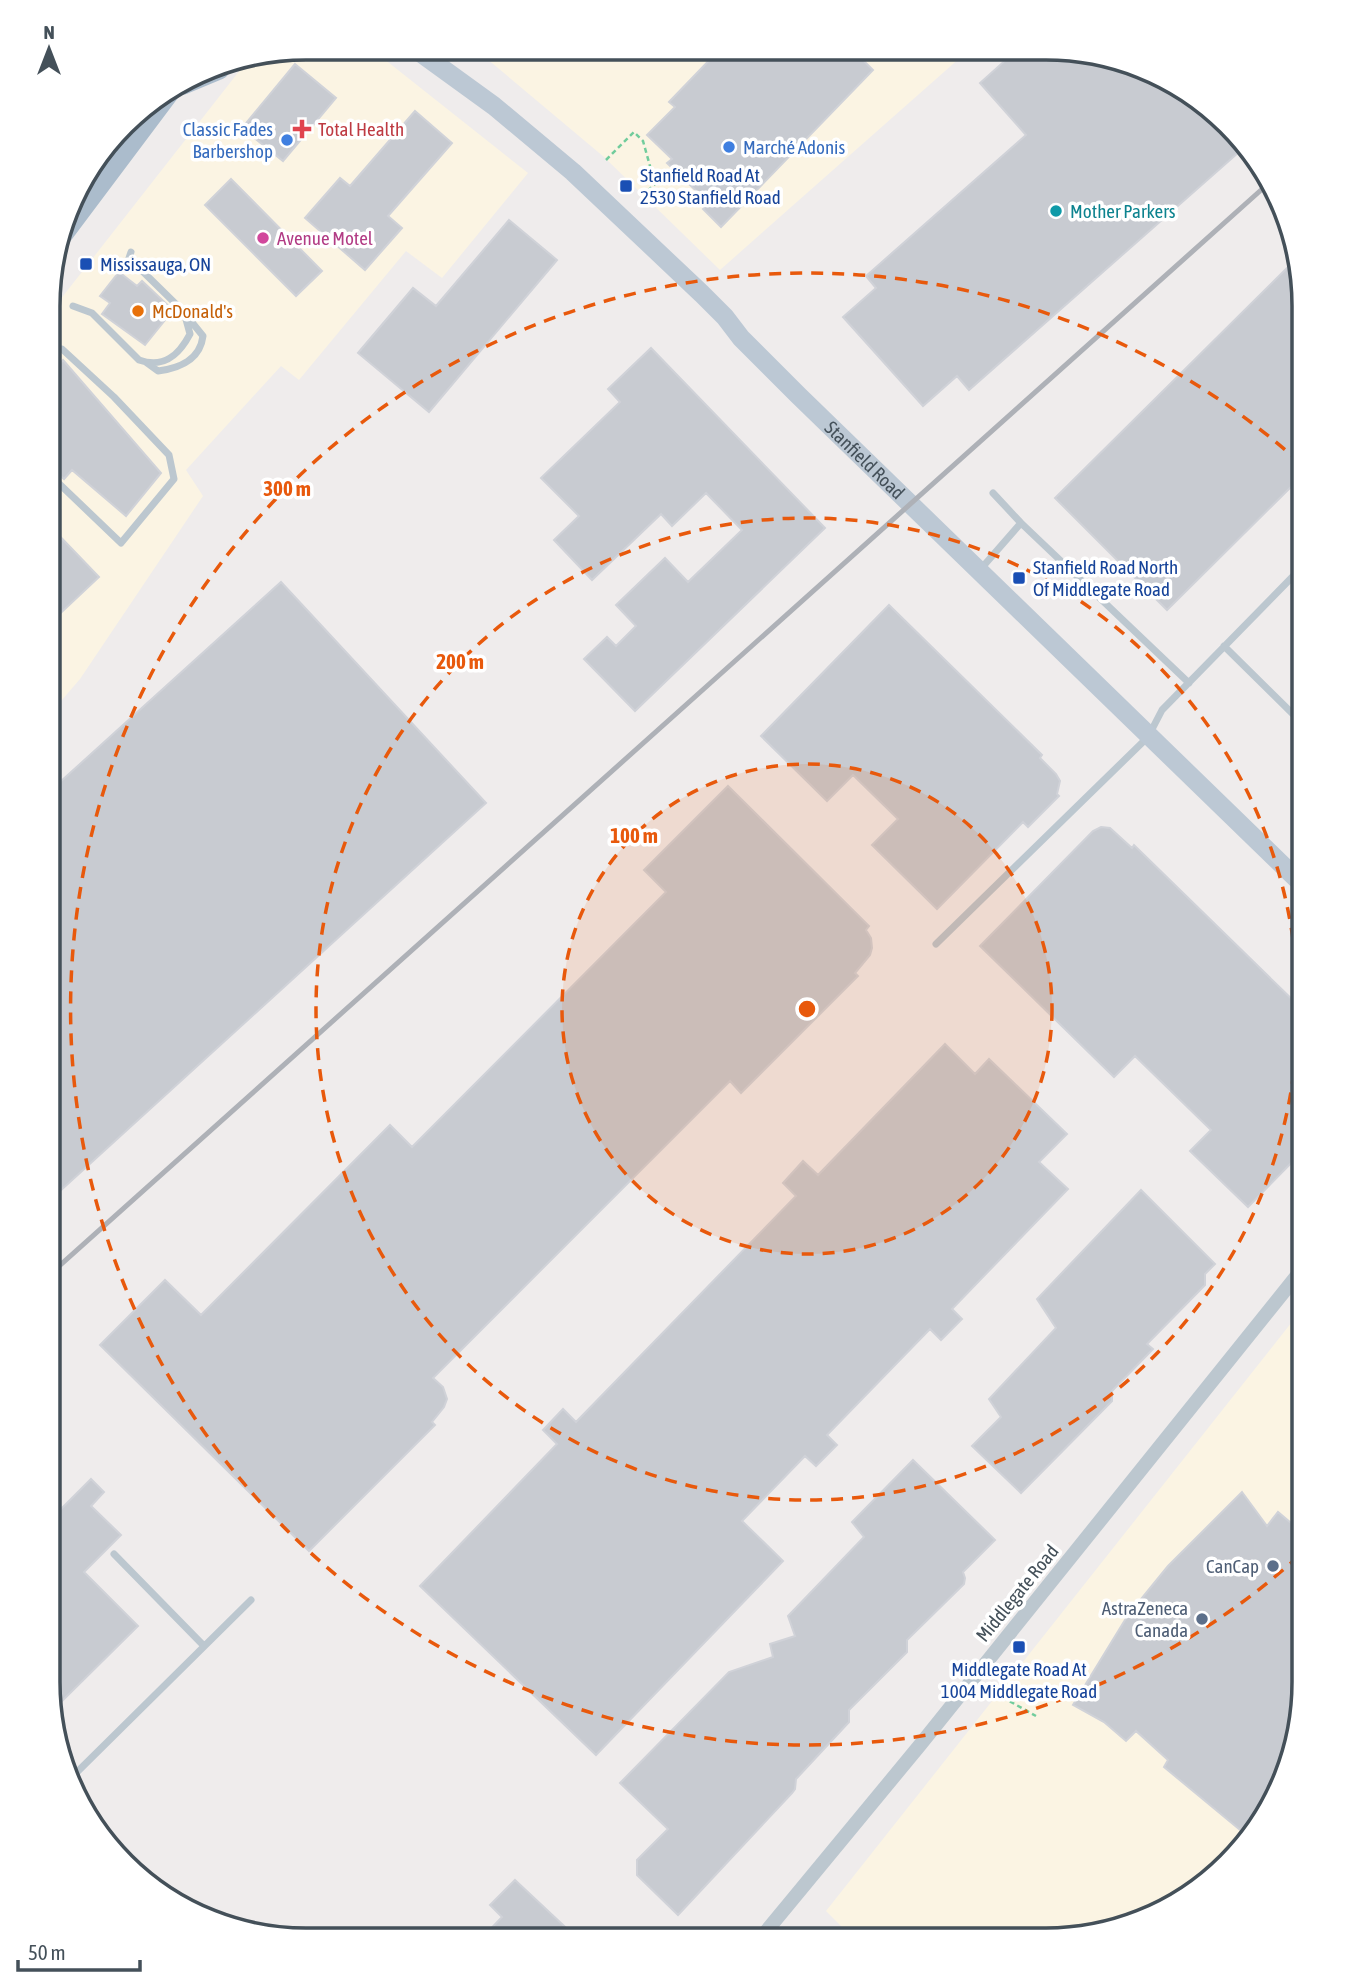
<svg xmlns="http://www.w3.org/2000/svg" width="1351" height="1988" font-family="'Asap Condensed',sans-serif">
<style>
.commercial{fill:#fbf4e3}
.building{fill:#c8cbd1;stroke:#d0d2d8;stroke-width:2}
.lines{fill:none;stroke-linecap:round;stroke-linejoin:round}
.path{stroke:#71cc9c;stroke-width:2.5;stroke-dasharray:5 3.5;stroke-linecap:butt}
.lane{stroke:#bcc7cf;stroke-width:7}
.street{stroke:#bcc7cf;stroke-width:14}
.secondary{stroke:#bcc8d4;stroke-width:19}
.primary{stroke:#abbccc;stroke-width:21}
.rail{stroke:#aeb1b7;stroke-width:5}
.ring{fill:none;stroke:#e8590c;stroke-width:3.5;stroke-dasharray:12 9}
.health-dot{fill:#e0444e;stroke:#fff;stroke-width:2.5}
.shop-dot{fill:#3f7fe0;stroke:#fff;stroke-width:2.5}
.transit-dot{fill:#1a4fb4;stroke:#fff;stroke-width:2.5}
.culture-dot{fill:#0f9aa8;stroke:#fff;stroke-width:2.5}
.hotel-dot{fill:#d1479c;stroke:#fff;stroke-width:2.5}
.food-dot{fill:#e8710a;stroke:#fff;stroke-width:2.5}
.service-dot{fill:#5c6f8a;stroke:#fff;stroke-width:2.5}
.labels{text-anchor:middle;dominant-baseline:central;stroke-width:7;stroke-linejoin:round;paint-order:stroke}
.shop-label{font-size:19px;fill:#366cbe;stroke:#fff;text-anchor:end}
.health-label{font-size:19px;fill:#be3a42;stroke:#fff;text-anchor:start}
.transit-label{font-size:19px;fill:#164399;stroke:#fff;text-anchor:start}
.culture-label{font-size:19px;fill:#0d838f;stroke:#fff;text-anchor:start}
.hotel-label{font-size:19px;fill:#b23c85;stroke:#fff;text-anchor:start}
.food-label{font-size:19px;fill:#c56008;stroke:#fff;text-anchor:start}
.street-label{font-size:19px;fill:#445059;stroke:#fff}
.service-label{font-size:19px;fill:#4e5e75;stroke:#fff;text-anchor:end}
.rim{fill:none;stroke:#445059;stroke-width:3.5}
.centre{fill:#e8590c;stroke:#fff;stroke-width:3.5}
.ring-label{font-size:21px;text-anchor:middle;font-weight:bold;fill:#e8590c;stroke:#fff;stroke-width:7;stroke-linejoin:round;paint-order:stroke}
</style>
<rect width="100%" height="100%" fill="#efecec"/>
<!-- commercial -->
<path class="commercial" d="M306 47H369L528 173 442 278 406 251 299 380 281 366 186 470 203 496 80 679 49 715V314L251 56Z
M469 48 970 49 720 270 604 157 492 63Z
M1303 1308V1699L1290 1766 1251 1839 1203 1887 1144 1921 1046 1941 855 1940 826 1911Z"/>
<!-- building -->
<path class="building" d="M727 48 852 49 873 70 721 227 703 209 709 203 667 163 672 159 647 135 675 107 669 102 718 51 722 54Z
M1018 49 1079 50 1202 100 1247 145 969 390 957 376 923 406 843 317 876 288 866 276 1026 135 980 83Z
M295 64 336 98 283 161 242 128Z
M415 111 452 143 388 216 402 228 365 270 305 218 340 178 350 186Z
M231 179 322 271 296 296 205 205Z
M509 220 557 260 429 412 358 353 413 288 436 306Z
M1295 260 1304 306V474L1167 610 1055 498Z
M119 272 137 286 142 281 173 310 145 345 102 314 110 303 100 296Z
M651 348 825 528 635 711 584 659 607 637 616 646 636 626 616 605 665 558 688 582 742 530 706 493 672 526 661 514 592 580 554 540 579 516 541 478 620 402 608 389Z
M63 360 161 473 126 516 72 470 64 479 49 466V377Z
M49 525 99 577 49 624Z
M281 582 486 803 48 1202 49 792Z
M889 605 1042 755 1040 758 1056 774 1060 781 1057 794 1059 796 1028 827 1023 822 937 909 872 845 898 819 853 775 827 801 761 736Z
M728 786 869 926 866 930 871 938 872 948 870 955 855 973 858 976 741 1093 730 1081 433 1378 443 1387 447 1399 444 1407 432 1422 435 1425 309 1551 100 1345 165 1280 201 1315 390 1125 412 1147 666 892 644 870Z
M1101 827 1110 828 1132 848 1134 845 1303 1010V1151L1248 1207 1190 1151 1211 1130 1135 1056 1114 1077 980 946 1093 831Z
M945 1044 975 1074 989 1059 1067 1134 1039 1162 1068 1189 952 1309 962 1319 941 1340 930 1329 827 1435 837 1445 816 1466 805 1456 742 1521 783 1561 596 1755 420 1586 557 1444 543 1430 563 1409 576 1422 796 1196 783 1183 803 1161 818 1175Z
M1141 1190 1215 1264 1205 1274V1285L1147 1344 1153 1349 1112 1391V1401L1021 1493 972 1446 1001 1417 989 1399 1056 1328 1037 1299Z
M913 1460 995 1540 963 1572 965 1578 964 1584 907 1640V1652L849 1710V1722L796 1779 795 1789 792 1793 678 1915 637 1875V1860L668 1829 620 1783 729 1672 773 1657 770 1644 795 1636 788 1616 864 1537 852 1522Z
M91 1479 104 1492 91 1506 121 1535 84 1572 138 1626 53 1710 47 1682 48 1522Z
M1242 1492 1267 1526 1278 1512 1303 1533V1699L1290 1766 1251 1839 1164 1767 1168 1760 1136 1731 1126 1741 1104 1722 1073 1705 1128 1615 1168 1566Z
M515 1880 578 1939H481L502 1917 490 1905Z"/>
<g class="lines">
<!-- path -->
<path class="path" d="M606 160 634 132 643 141 655 184 642 196
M995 1693 1036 1716"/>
<!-- lane -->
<path class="lane" d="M73 306 92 313 139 360C164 369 179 355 190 334L184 312 129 258 131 252
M147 363 158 371C180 368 200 360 203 336L186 315
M49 474 121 543 174 479 169 455 114 397 62 349H59L49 360
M993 493 1021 523 1189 683
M979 571 1021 523
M1224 646 1304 725
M936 944 1148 737 1162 710 1304 565
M114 1554 204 1646
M67 1782 251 1600"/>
<!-- street -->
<path class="street" d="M759 1940 920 1745 1303 1268"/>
<!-- secondary -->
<path class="secondary" id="s1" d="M414 48 494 106 573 172 702 294 725 317 741 338 799 396 1304 886"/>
<!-- primary -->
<path class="primary" d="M183 84 219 69 226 61
M62 235 170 91"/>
<!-- rail -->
<path class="rail" d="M48 1276 1270 182"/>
</g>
<!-- distance rings -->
<circle cx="807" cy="1009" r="245" fill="#e8590c" fill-opacity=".12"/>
<g class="ring">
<circle cx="807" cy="1009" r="245"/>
<circle cx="807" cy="1009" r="491"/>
<path d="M1299 1556A736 736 0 1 1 1299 462"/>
</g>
<!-- markers -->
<path class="health-dot" d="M298.5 118.5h7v7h7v7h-7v7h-7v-7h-7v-7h7z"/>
<g class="shop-dot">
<circle cx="287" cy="140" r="7"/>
<circle cx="729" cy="147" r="7"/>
</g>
<g class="transit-dot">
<rect x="619" y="179" width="14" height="14" rx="3.5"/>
<rect x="79" y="257" width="14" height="14" rx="3.5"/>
<rect x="1012" y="571" width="14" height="14" rx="3.5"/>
<rect x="1012" y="1640" width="14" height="14" rx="3.5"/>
</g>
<circle class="culture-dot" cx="1056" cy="211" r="7"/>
<circle class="hotel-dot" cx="263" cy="238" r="7"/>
<circle class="food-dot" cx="138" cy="311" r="7"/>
<g class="service-dot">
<circle cx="1273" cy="1566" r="7"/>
<circle cx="1202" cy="1619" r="7"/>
</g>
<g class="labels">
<!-- shop labels -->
<g class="shop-label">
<text x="273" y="129">Classic Fades<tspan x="273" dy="22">Barbershop</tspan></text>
<text x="743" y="147" text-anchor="start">Marché Adonis</text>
</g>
<!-- health labels -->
<g class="health-label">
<text x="318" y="129">Total Health</text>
</g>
<!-- transit labels -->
<g class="transit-label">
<text x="640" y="175">Stanfield Road At<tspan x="640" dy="22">2530 Stanfield Road</tspan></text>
<text x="100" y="264">Mississauga, ON</text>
<text x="1033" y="567">Stanfield Road North<tspan x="1033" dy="22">Of Middlegate Road</tspan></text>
<text x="1019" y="1669" text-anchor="middle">Middlegate Road At<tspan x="1019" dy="22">1004 Middlegate Road</tspan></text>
</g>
<!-- culture labels -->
<g class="culture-label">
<text x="1070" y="211">Mother Parkers</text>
</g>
<!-- hotel labels -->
<g class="hotel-label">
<text x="277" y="238">Avenue Motel</text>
</g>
<!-- food labels -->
<g class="food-label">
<text x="152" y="311">McDonald's</text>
</g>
<!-- street labels -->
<g class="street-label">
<text stroke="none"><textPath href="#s1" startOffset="612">Stanfield Road</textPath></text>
<text transform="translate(1017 1593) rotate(-51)">Middlegate Road</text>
</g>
<!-- service labels -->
<g class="service-label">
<text x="1259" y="1566">CanCap</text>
<text x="1188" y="1608">AstraZeneca<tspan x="1188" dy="22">Canada</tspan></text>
</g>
</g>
<!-- crop -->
<path d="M0 0H1351V1988H0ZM306 60H1046A246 246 0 0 1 1292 306V1682A246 246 0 0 1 1046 1928H306A246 246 0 0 1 60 1682V306A246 246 0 0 1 306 60Z" fill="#fff" fill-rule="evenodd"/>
<path class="rim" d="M306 60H1046A246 246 0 0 1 1292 306V1682A246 246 0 0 1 1046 1928H306A246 246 0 0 1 60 1682V306A246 246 0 0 1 306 60Z"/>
<circle cx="807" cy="1009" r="10" class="centre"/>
<g class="ring-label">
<text x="287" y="496">300 m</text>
<text x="460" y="669">200 m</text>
<text x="634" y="843">100 m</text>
</g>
<!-- north arrow -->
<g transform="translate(49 49)" stroke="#ffffff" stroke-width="5" paint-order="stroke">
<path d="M0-5L12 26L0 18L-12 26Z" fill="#445059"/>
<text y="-10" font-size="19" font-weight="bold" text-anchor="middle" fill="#445059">N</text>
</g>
<!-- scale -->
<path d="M18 1960v10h122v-10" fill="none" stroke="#445059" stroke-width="3.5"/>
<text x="28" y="1960" font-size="21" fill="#445059" stroke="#ffffff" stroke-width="5" paint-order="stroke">50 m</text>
</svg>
